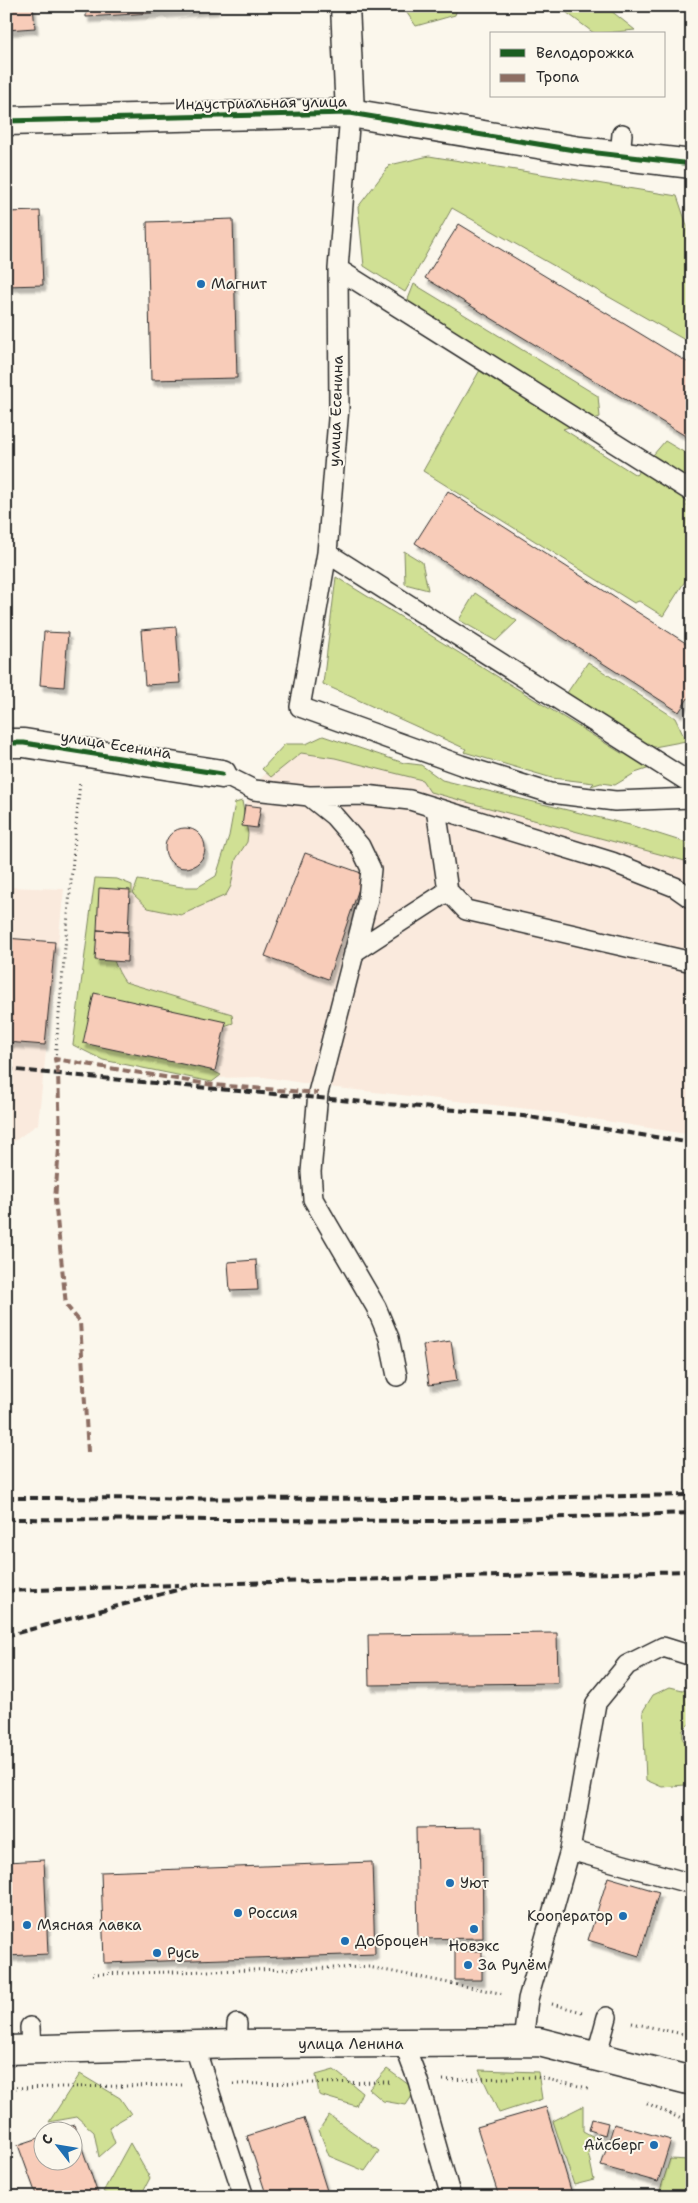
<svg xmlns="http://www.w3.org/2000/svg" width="698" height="2203" font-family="'Shantell Sans',sans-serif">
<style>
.built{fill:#faeadd}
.green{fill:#d0e094;stroke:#7e8660}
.building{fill:#f8ccb9;stroke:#2b2b2b;filter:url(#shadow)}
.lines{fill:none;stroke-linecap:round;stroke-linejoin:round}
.service-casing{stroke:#2b2b2b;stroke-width:22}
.minor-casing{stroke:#2b2b2b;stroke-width:31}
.tertiary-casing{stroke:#2b2b2b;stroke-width:31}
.secondary-casing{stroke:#2b2b2b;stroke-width:31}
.path{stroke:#2b2b2b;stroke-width:3;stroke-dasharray:1 4;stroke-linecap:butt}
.service{stroke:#fbf7ec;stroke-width:19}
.minor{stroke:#fbf7ec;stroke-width:28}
.tertiary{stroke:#fbf7ec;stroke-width:28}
.secondary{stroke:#fbf7ec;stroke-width:28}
.rail{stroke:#2b2b2b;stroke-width:4;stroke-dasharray:8 4;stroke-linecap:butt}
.quiet{stroke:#8d6e63;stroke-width:4;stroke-dasharray:8 4;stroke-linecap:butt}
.cycleway-casing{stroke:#fbf7ec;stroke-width:8}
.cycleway{stroke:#1b5e20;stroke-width:5}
.poi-dot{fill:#1f6fb2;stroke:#fbf7ec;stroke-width:2}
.labels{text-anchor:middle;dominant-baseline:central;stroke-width:4;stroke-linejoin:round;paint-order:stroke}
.street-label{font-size:15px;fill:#2b2b2b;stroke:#fbf7ec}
.poi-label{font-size:15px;fill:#2b2b2b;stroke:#fbf7ec;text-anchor:start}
</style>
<defs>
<filter id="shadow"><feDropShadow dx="3" dy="5.5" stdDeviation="1" flood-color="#0004"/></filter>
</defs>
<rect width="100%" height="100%" fill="#fbf7ec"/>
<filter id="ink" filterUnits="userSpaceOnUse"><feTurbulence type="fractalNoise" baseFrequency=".02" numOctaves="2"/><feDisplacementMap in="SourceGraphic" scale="10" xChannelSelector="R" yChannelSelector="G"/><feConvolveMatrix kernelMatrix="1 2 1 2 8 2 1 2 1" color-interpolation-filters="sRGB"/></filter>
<g filter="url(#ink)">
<!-- built -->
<path class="built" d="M295 748 424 776 435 787 692 859V1135L538 1110 328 1087 264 1077 214 1078 77 1043 99 882 188 896 221 885 245 805 262 777Z
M6 887 64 889 38 1124 6 1147Z"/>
<!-- green -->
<path class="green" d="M402 6H458L455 15 416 26Z
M558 6H605L635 30 595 34Z
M429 156 677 196 692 240V344L452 208 405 292 364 266 358 207 390 165Z
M414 284 598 396 600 417 563 429 636 475 665 441 692 457V502L686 506 692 510V570L663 616 639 601 634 603 423 471 480 370 401 317Z
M404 551 422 562 428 590 405 584Z
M336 577 623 754 627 751 650 768 635 773 615 785 601 783 591 786 594 783 552 778 464 752 466 749 323 684Z
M475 593 517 621 496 641 459 620Z
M588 662 675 718 686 741 649 748 556 709Z
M323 736 404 763 421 765 442 780 630 825 687 843 685 861 430 792 422 780 335 758 301 753 271 777 262 769 285 744H306Z
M242 801 248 834 247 842 236 859 231 886 226 895 181 915 148 908 133 894 138 880 182 887H198L216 876 229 836 235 803Z
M95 878 117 879 132 885V893L101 892C106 922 107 957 125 982L232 1014 233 1023 218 1028 207 1068 221 1075 212 1082 103 1060 73 1045Z
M670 1687 687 1691 692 1697V1721L683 1730V1740L692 1746V1776L685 1785 662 1787 646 1780 643 1711 653 1695Z
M387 2069 416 2090 406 2105 383 2101 369 2089Z
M334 2070 362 2092 356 2106 319 2095 316 2075Z
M479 2070 538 2072 542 2099 499 2113Z
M80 2074 120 2098 131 2114 109 2127 115 2143 99 2157 94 2132 77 2117 49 2122Z
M583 2106V2131L594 2137 588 2152 594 2180 574 2185 553 2121Z
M329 2115 379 2151 365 2171 329 2156 319 2130Z
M130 2143 150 2178 140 2197H115L103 2192Z
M670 2159 689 2160 688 2187 682 2197H658Z"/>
<!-- building -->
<path class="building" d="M6 6H33L35 28 6 30Z
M86 6H216V9L86 17Z
M40 211 43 285 6 286V212Z
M233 219 237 378 151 380 147 222Z
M459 224 692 365V440L425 278Z
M448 491 692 647V692L679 712 415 543Z
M176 627 180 683 145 685 141 630Z
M6 632H8L9 682H6Z
M44 632 68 633 64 687 40 685Z
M245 805 261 807 257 828 242 826Z
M165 848a20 20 0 1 1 40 0a20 20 0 1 1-40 0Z
M305 853 364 874 328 979 265 956Z
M99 888 130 890 128 932 97 930Z
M97 930 128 932 127 962 95 960Z
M6 938 55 942 45 1045 6 1042Z
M94 993 226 1022 215 1071 83 1043Z
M256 1260 258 1290 230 1291 228 1262Z
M451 1341 457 1381 429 1385 423 1345Z
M557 1633 558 1683 369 1685 368 1635Z
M482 1827 483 1938 418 1939 416 1828Z
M44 1860 48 1954 6 1956V1862Z
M372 1862 375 1954 104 1963 101 1872Z
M608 1877 659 1892 639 1956 588 1940Z
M455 1951H482V1980H455Z
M546 2107 573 2197H499L477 2127Z
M304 2118 329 2197H267L247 2136Z
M592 2119 608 2123 605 2135 589 2130Z
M614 2124 671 2140 658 2182 601 2166Z
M74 2125 99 2197H37L18 2145 42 2137V2160H72V2130H59Z"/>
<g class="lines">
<defs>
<path id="service" d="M350 113 338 269 339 407 327 553 300 707 461 765 550 793 615 801 692 798
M620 156 622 134
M338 269 692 492
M327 553 692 784
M222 774 254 790 309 796 334 816 360 846 371 869 368 899 318 1093 311 1172 313 1199 376 1307 389 1338 397 1376
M309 796 365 795 410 800 612 862 675 887 692 899
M436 808 448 891 466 910 692 962
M354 952 448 891
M570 1850 596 1703 627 1665 663 1647 692 1656
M30 2027 31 2049
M523 2043 528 1999 570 1850 692 1884
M236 2044 237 2024
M404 2044 418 2081 451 2197
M194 2045 244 2197
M596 2057 607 2017"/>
<path id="minor" d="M345 6 350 113
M6 743H24L222 774"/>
<path id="tertiary" d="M6 121 350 113 580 151 692 164"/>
<path id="secondary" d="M6 2050 236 2044 539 2042 692 2081"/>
</defs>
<!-- service casing -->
<use href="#service" class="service-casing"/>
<!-- minor casing -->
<use href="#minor" class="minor-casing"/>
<!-- tertiary casing -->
<use href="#tertiary" class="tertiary-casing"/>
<!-- secondary casing -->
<use href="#secondary" class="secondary-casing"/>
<!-- path -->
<path class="path" d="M55 1059 80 781
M93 1974 369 1967 504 1994
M552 2004 582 2012
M632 2023 692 2036
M443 2080 537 2077 588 2088
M233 2084 392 2082
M6 2088 182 2085
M647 2103 692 2124"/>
<!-- service -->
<use href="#service" class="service"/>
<!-- minor -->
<use href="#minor" class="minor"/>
<!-- tertiary -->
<use href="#tertiary" class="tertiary"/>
<!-- secondary -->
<use href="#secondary" class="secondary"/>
<!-- rail -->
<path class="rail" d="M6 1069 239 1091 523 1116 692 1143
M6 1498 440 1499 692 1495
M6 1519 446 1521 692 1513
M6 1591 179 1585
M6 1636 199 1584 692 1571"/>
<!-- quiet -->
<path class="quiet" d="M88 1452 80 1322 66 1305 55 1200 60 1136 58 1073 55 1059 213 1085 318 1093"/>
<defs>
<path id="cycleway" d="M6 121 350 113 580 151 692 164
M6 743H24L222 774"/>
</defs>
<!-- cycleway casing -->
<use href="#cycleway" class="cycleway-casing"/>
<!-- cycleway -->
<use href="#cycleway" class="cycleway"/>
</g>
</g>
<!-- markers -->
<g class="poi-dot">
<circle cx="201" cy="284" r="5"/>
<circle cx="450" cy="1883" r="5"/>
<circle cx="238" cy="1913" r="5"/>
<circle cx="623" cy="1916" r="5"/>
<circle cx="27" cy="1925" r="5"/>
<circle cx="474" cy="1929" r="5"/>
<circle cx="345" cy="1941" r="5"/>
<circle cx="157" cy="1953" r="5"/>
<circle cx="468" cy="1965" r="5"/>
<circle cx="654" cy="2145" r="5"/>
</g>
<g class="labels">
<!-- street labels -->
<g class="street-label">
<text transform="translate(261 103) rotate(-1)">Индустриальная улица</text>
<text transform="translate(336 411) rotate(-88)">улица Есенина</text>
<text transform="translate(116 745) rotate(9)">улица Есенина</text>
<text x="351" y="2044">улица Ленина</text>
</g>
<!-- poi labels -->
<g class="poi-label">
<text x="211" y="284">Магнит</text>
<text x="460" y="1883">Уют</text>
<text x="248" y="1913">Россия</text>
<text x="613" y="1916" text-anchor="end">Кооператор</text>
<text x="37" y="1925">Мясная лавка</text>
<text x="355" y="1941">Доброцен</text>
<text x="474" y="1946" text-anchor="middle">Новэкс</text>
<text x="167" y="1953">Русь</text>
<text x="478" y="1965">За Рулём</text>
<text x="644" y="2145" text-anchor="end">Айсберг</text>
</g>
</g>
<!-- margin -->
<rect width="698" height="2203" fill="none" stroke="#fbf7ec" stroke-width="25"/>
<rect x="12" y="12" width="673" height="2178" fill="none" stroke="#2b2b2b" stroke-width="2" filter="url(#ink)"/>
<!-- legend -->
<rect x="490" y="32" width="175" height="65" fill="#fbf7ec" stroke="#a8a59f"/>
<rect x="500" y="49" width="25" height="8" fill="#1b5e20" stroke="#a8a59f"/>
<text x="536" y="58" font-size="15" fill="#2b2b2b">Велодорожка</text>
<rect x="500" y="74" width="25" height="8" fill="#8d6e63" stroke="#a8a59f"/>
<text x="536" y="82" font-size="15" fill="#2b2b2b">Тропа</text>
<!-- north arrow -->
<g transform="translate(58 2146) rotate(301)"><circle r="24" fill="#fbf7ec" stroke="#a8a59f"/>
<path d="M0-4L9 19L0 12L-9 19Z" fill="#1f6fb2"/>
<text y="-8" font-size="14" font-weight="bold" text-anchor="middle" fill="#2b2b2b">С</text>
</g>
</svg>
